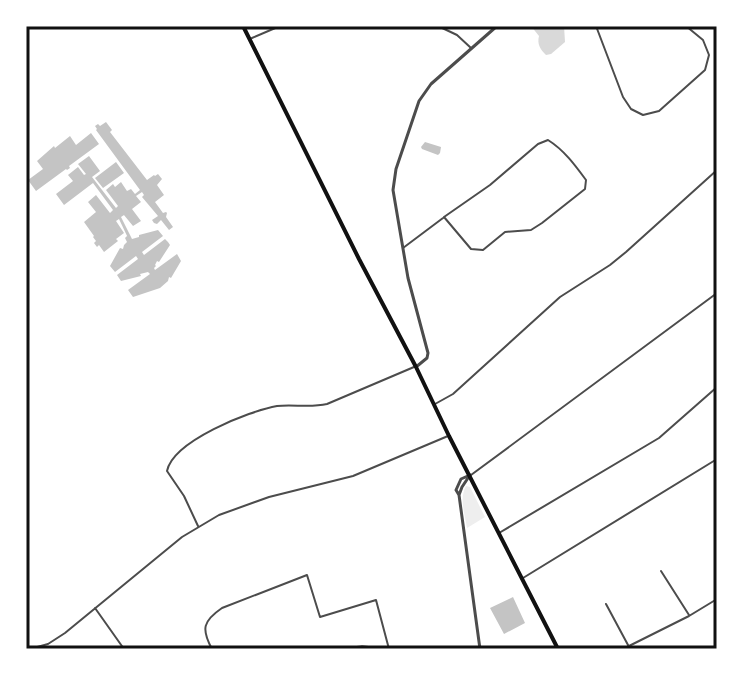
<svg xmlns="http://www.w3.org/2000/svg" width="743" height="675" font-family="Quicksand,sans-serif">
<style>
.green{fill:#eee}
.water{fill:#d9d9d9}
.building{fill:#c4c4c4}
.lines{fill:none;stroke-linecap:round;stroke-linejoin:round}
.minor{stroke:#4c4c4c;stroke-width:2}
.tertiary{stroke:#4c4c4c;stroke-width:3}
.trunk{stroke:#111;stroke-width:4}
.neatline{fill:none;stroke:#111;stroke-width:3}
</style>
<rect width="100%" height="100%" fill="#fff"/>
<!-- green -->
<path class="green" d="M466 486 470 487 485 517 467 528C465 515 459 498 466 486Z"/>
<!-- water -->
<path class="water" d="M531 26H564L565 42 551 54 546 55C540 49 537 44 539 36Z"/>
<!-- building -->
<path class="building" d="M106 122 112 130 110 132 147 180 154 175 155 176 158 174 162 179 157 185 164 195 155 202 163 213 166 212 167 213 166 217 173 227 169 230 161 220 157 224 154 223 152 220 158 216 142 197 144 195 142 192 136 196 141 202 132 209 141 221 133 226 119 209 124 215 121 217 132 239 139 237V235L158 230 163 236 142 252 144 255 165 239 168 242 170 245 159 262 157 261 155 265 156 266 154 268 155 270 177 254 181 261 171 278 169 277 168 281 160 288 133 297 128 290 150 274 148 272 140 274 141 276 121 281 117 275 138 259 136 256 115 272 110 266 120 248 123 249 124 245 127 242 125 238 127 236 128 238 119 219 116 221 124 233 116 239 118 241 104 252 99 245 97 247 94 243 96 241 93 237 94 236 84 222 96 212 88 202 96 195 110 213 113 210 93 183 64 205 56 194 73 181 68 175 78 167 84 175 86 174 78 164 89 156 100 171 92 177 116 208 118 206 106 190 113 184 115 187 121 182 127 191 131 189 135 194 140 190 96 130 97 129 95 126 98 124 100 126Z
M91 133 99 144 69 166 70 168 67 170 66 169 36 191 28 180 43 169 37 161 54 146 55 148 70 136 76 145Z
M425 142 441 147 440 153 438 155 422 149 421 147Z
M116 162 124 173 103 188 95 178Z
M513 597 525 623 504 634 490 608Z"/>
<g class="lines">
<!-- minor -->
<path class="minor" d="M438 26 457 35 471 48
M596 26 623 97 631 109 643 115 659 111 705 70 709 55 703 40 686 26
M252 38 280 26
M548 140C564 150 575 165 586 180L585 189 542 223 531 230 505 232 483 250 471 249 444 217 490 185 538 144Z
M403 248 443 218
M435 404 453 394 560 297 610 265 626 252 717 170
M471 475 717 293
M198 526 184 496 167 471C173 441 249 411 277 406 293 404 310 408 327 404L414 367
M499 533 659 438 717 387
M661 571 689 615
M523 578 717 459
M606 604 628 645
M95 608 124 649
M30 649 48 644 65 633 182 537 219 515 269 497 353 476 448 436
M212 649C201 629 203 621 222 608L307 575 320 617 376 600 389 649
M347 649C357 646 365 645 375 649
M623 649 689 616 717 599"/>
<!-- tertiary -->
<path class="tertiary" d="M416 367 427 358 428 353 408 278 393 190 396 169 419 101 431 84 497 26
M470 475 461 479 456 490 459 495 480 649
M459 495 462 487 470 475"/>
<!-- trunk -->
<path class="trunk" d="M243 26 359 259 416 367 449 436 558 649"/>
</g>
<!-- border -->
<rect width="743" height="675" fill="none" stroke="#ffffff" stroke-width="56"/>
<rect x="28" y="28" width="687" height="619" class="neatline"/>
</svg>
